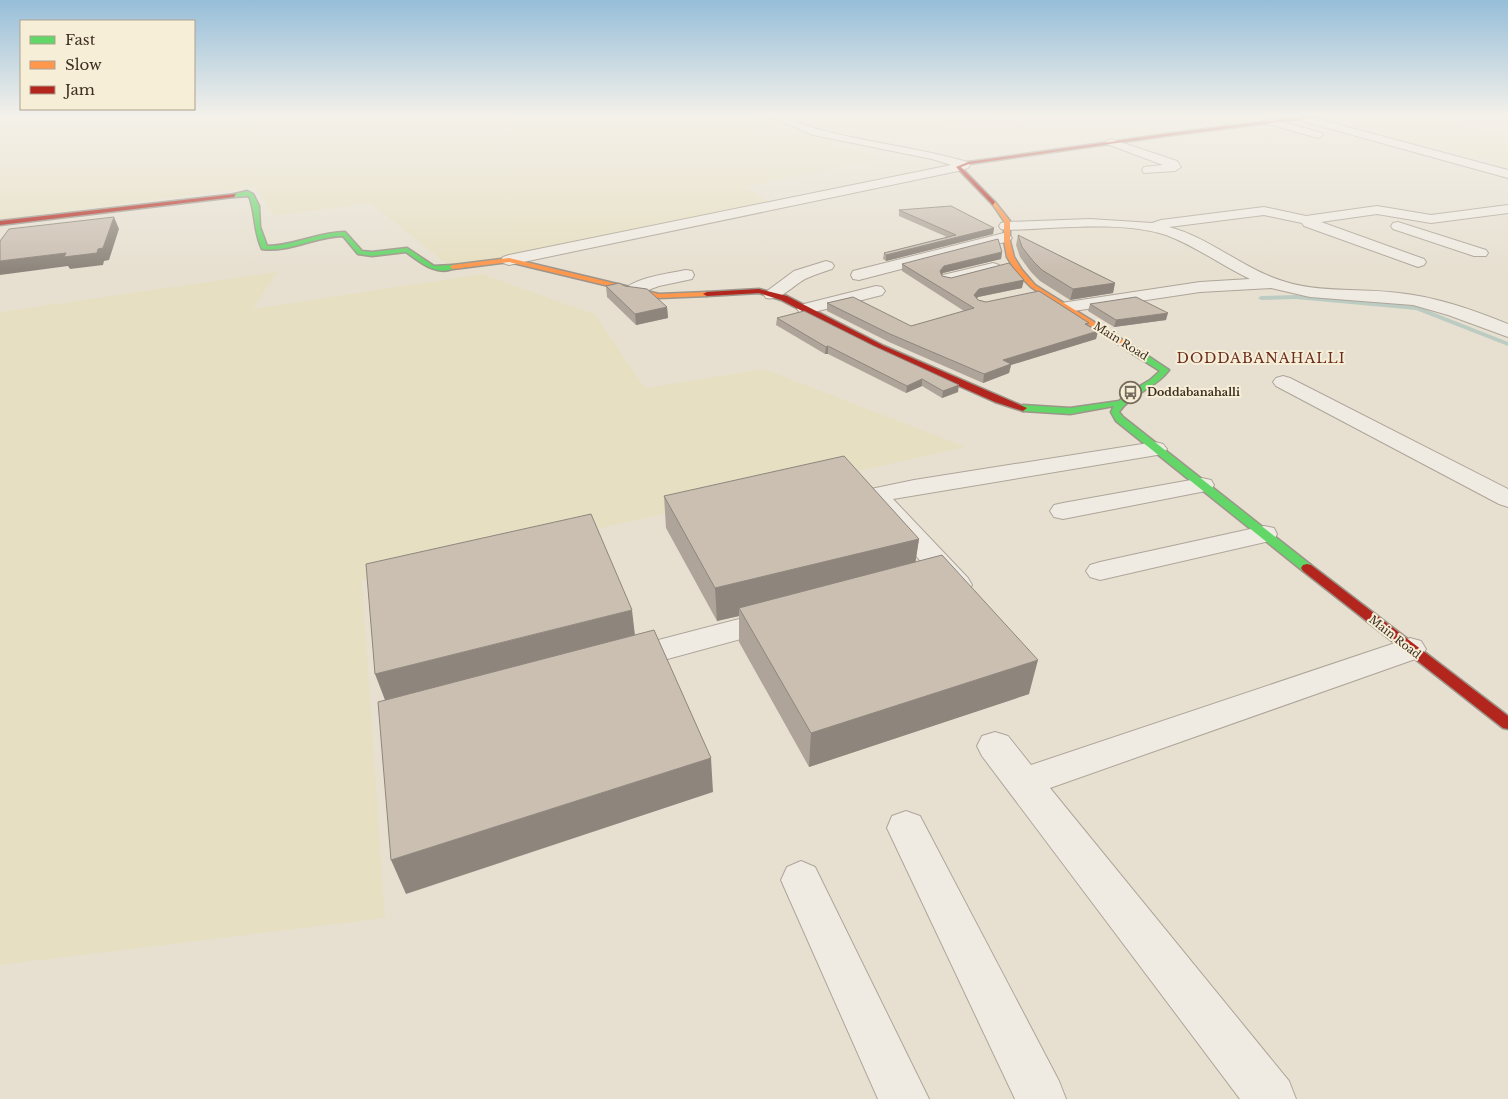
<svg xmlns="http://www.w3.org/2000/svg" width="1508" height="1099" font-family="'Libre Baskerville',serif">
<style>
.farmland{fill:#e6dfc2}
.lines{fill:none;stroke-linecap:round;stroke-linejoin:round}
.stream{fill:#bcccc2;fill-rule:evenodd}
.street-casing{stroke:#ada599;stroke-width:2}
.fast-casing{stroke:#9c958a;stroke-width:3}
.slow-casing{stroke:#9c958a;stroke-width:3}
.jam-casing{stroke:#9c958a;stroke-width:3}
.street{fill:#efebe3;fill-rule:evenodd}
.fast{fill:#63d668;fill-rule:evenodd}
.slow{fill:#ff974d;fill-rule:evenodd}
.jam{fill:#b3261e;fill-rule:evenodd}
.wall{fill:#afa499}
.shaded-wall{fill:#8e867d}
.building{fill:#cbbfb2;stroke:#8e867d}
.labels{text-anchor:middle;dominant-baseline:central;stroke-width:4;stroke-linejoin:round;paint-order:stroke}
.far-street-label{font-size:11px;fill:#3d2e20;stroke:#f7eed8}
.far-poi-label{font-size:11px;font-weight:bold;fill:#3d2e20;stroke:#f7eed8;text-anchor:start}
.far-quarter-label{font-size:14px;letter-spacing:1px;fill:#6b2e1e;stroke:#f7eed8}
</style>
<rect width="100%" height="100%" fill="#e7e0d1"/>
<!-- farmland -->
<path class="farmland" d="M1018 116 821 142 887 157 746 187 776 205 515 256 448 265 370 203 274 216 256 187 0 220V117Z
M1182 116H1305L1217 126Z
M1362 116H1429L1508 136V166L1334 119Z
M277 272 253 309 482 274 596 315 645 388 764 369 966 447 362 581 385 918 0 965V312Z"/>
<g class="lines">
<!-- stream -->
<path class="stream" d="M1296 295 1417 306 1508 342V346L1416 310 1296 299 1261 300 1258 298 1261 296Z"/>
<defs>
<path id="street" d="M769 116C792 116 800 125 821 130 870 143 920 148 968 162L970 165 968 168 958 171 509 265 503 263 501 260 503 257 509 255 951 165 932 159 813 135Z
M1302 117H1310L1508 170V178L1302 121 1301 119Z
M1272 119 1322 133 1323 135 1318 138 1268 124 1267 122Z
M1111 139 1177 161 1181 167 1175 171 1144 173 1142 170 1144 167 1163 165 1107 144 1105 142Z
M1508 205V213L1431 223 1377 214 1321 222 1424 259 1426 262 1424 265 1418 267 1304 226 1302 223 1264 215 1169 227C1211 238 1244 270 1286 282 1322 293 1362 288 1399 293 1437 297 1473 310 1508 324V337L1448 315 1413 305 1310 297 1271 288 1200 292 1067 312 1061 311 1058 307 1061 303 1200 282 1250 279C1222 266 1196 246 1166 235 1121 220 1053 229 1006 230L1001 229 999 226 1001 223 1006 222 1090 219 1152 223 1161 220 1264 207 1306 216 1377 206 1431 215Z
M1398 222 1486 250 1488 253 1486 256H1474L1393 229 1391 226 1393 223Z
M1004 233 1009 235 1012 238 1009 241 859 280 853 279 851 275 853 271Z
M826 261 832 263 834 266 832 269C823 272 813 275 805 279 792 286 781 301 766 298L763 294 794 271Z
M993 263 999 265 1001 268 999 271 949 284 943 283 941 279 943 275Z
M686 270 692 271 694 275 692 279 659 286 632 296 626 295 623 291C632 278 671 273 686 270Z
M876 286 882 287 885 291 882 295 806 314 800 313 797 309 800 305Z
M1283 376 1290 378 1508 489V507L1499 504 1276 386 1273 382 1276 378Z
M1155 442 1163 444 1167 449 1163 454 893 499 968 578 972 585 968 592 958 594 948 592 862 495 866 490 914 480Z
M1202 478 1211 480 1214 485 1211 490 1063 519 1054 517 1050 511 1054 505 1063 503Z
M1264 526 1274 528 1277 534 1274 540 1100 580 1090 577 1086 571 1090 565 1100 562Z
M774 610 785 613 789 620 785 627 627 670 616 667 611 659 616 651Z
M1410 638 1421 641 1426 649 1421 657 1050 788 1289 1081 1296 1099H1240L982 756 977 746 982 736 995 732 1008 736 1031 765Z
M906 811 920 816 1059 1081 1066 1099H1015L887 828 892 816Z
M801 861 815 867 929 1099H878L781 880 787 867Z"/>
<path id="fast" d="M247 191 253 194 259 206 260 227 267 246C294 246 318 232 345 232L362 251 372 252 407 248 434 266 453 265 456 267C438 278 420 262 406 252L372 256 358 254 343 236C316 236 289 253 262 249 253 230 256 213 249 196L234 197 231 195Z
M1133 350H1139L1169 370C1156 388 1132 393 1119 412L1123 417 1311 565 1313 568 1311 571H1303L1116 421 1111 412 1114 406 1070 414 1023 411 1019 408 1023 405 1070 408 1119 401 1130 392 1150 380 1160 371 1133 354Z"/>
<path id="slow" d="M991 202H995L1010 221V241L1014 257 1022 270 1035 285 1139 350V354H1133L1031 287 1017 273 1007 257 1004 241V221Z
M509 258 659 294 707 292 711 294 707 296 659 298 509 262 453 269 450 267 453 265Z"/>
<path id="jam" d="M1310 116H1327L1173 135 969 164 961 167 995 202 993 205 956 167 968 162 1173 133Z
M236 194 234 197 0 225V221Z
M759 289 787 296 884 346 1027 408 1023 411 995 402 878 350 781 300 759 293 707 296 703 294 707 292Z
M1307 564 1311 565 1508 716V729L1503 728 1303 571 1301 568 1303 565Z"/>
</defs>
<!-- street casing -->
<use href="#street" class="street-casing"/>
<!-- fast casing -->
<use href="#fast" class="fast-casing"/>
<!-- slow casing -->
<use href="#slow" class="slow-casing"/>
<!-- jam casing -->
<use href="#jam" class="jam-casing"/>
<!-- street -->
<use href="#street" class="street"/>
<!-- fast -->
<use href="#fast" class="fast"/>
<!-- slow -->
<use href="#slow" class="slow"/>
<!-- jam -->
<use href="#jam" class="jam"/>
</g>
<!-- wall -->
<path class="wall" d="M899 210 994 228 993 234 886 261 883 259 884 253 947 237 899 216Z
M1018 235 1115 283 1113 293 1070 300 1040 281 1031 272 1020 257 1016 245Z
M1002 252 1001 259 943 273 942 275V276L951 278 1022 288 978 297 977 299 978 300 1089 326 1098 331 1096 339 1011 365 1009 373 983 383 889 342 827 311V303L911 326 964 311 902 271V264Z
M606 286 667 307 668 318 636 325 607 297Z
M1090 304 1166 320 1114 327 1088 311Z
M777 318 958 392 942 398 922 386 906 393 828 354H825L776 325Z
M664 496 919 539 915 562 1029 694 809 767 739 642V616L717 621 666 528Z"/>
<!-- shaded-wall -->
<path class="shaded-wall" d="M114 217 119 229 109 260 104 261 103 265 70 269 68 266 0 275V261L98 249Z
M994 228 993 234 886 261V255Z
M1002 252 1001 259 943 273 939 278 940 271 944 266Z
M1024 280 1022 288 978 297 973 303 974 295 979 289Z
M1115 283 1113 293 1070 300 1073 289Z
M667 307 668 318 636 325 635 314Z
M1168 313 1166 320 1114 327 1116 320Z
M1098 331 1096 339 1011 365 1009 373 983 383 984 374 1003 360Z
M828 346V354H825L826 347Z
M922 379V386L906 393 907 386Z
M959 385 958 392 942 398 943 391Z
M919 539 914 572 739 608V616L717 621 715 588Z
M632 610 636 644 388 708 375 674Z
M1038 660 1029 694 809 767 811 733Z
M711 758 713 792 406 894 391 860Z"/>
<!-- building -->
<path class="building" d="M951 206 994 228 886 255 884 253 956 235 899 210Z
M114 217 103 248 98 249 97 253 64 257 66 253 0 261V241L9 229Z
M1018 235 1115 283 1073 289 1042 270 1033 261 1022 247Z
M998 239 1002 252 944 266 940 271 942 276 951 278 1009 263 1024 280 979 289 974 295 978 300 986 302 1039 291 1089 323 1085 324 1098 331 1003 360 1011 364 984 374 890 334 827 303 853 297 911 326 974 308 902 264Z
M619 283 625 286 647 289 667 307 635 314 606 286Z
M1136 297 1168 313 1116 320 1090 304Z
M804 311 874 346 959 385 943 391 922 379 907 386 828 346 826 347 777 318Z
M844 456 919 539 715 588 664 496Z
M591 514 632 610 375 674 366 564Z
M942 555 1038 660 811 733 739 608Z
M654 630 711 758 391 860 378 702Z"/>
<!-- sky -->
<linearGradient id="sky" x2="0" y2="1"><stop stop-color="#96bed9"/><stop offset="0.43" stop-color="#f4f1ea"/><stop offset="1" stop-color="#f4f1ea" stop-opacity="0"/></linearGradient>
<rect width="1508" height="270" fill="url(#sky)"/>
<!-- icons -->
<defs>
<symbol id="bus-ring" viewBox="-11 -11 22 22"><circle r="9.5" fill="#f7eed8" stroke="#786c5e" stroke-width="1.5"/><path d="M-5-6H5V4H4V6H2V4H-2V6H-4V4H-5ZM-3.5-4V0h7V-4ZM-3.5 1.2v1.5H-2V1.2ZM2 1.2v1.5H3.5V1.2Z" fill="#786c5e"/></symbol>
</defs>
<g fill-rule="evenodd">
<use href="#bus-ring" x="1118" y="380" width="25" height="25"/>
</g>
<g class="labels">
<!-- far-street labels -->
<g class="far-street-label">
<text transform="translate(1121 341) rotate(32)">Main Road</text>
<text transform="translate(1395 637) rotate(38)">Main Road</text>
</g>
<!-- far-poi labels -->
<g class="far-poi-label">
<text x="1147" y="392">Doddabanahalli</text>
</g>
<!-- far-quarter labels -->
<g class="far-quarter-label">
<text x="1261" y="358">DODDABANAHALLI</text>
</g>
</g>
<!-- legend -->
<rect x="20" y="20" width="175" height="90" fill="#f7eed8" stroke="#ada18e"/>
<rect x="30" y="36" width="25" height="8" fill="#63d668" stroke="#ada18e"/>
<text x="65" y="45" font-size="15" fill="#3d2e20">Fast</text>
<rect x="30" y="61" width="25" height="8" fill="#ff974d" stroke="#ada18e"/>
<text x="65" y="70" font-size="15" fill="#3d2e20">Slow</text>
<rect x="30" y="86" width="25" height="8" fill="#b3261e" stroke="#ada18e"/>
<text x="65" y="95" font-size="15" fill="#3d2e20">Jam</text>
</svg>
